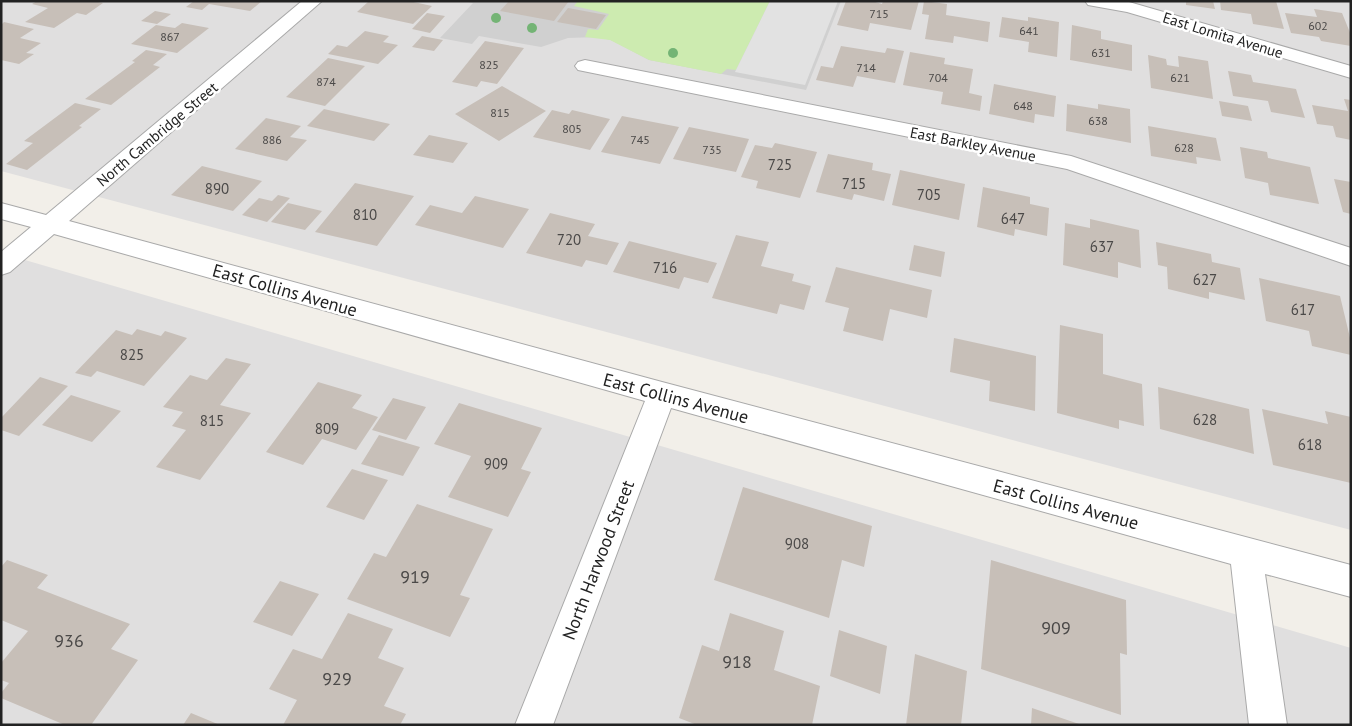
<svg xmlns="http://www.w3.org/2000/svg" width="1352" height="726" font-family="'PT Sans',sans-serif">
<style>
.residential{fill:#e0dfdf}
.religious{fill:#d0d0d0}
.grass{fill:#cdebb0}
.parking{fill:#e2e2e2}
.building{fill:#c7bfb8}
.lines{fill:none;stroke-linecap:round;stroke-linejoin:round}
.minor-casing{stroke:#a9a9a9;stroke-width:2}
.minor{fill:#fff;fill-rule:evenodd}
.tree{fill:#74b475}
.labels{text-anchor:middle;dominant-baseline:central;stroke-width:5;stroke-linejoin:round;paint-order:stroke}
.far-number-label{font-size:12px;fill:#4b4948}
.far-street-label{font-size:15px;fill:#222;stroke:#fff}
.number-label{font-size:15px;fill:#4b4948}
.street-label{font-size:18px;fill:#222;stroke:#fff}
.near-number-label{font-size:18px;fill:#4b4948}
</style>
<rect width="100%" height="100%" fill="#f2efe9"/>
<!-- residential -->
<path class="residential" d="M1 1H1351V530L1 171Z
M1 253 1351 648V725H1Z"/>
<!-- religious -->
<path class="religious" d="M463 1H841L806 90 649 60 611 40 597 37 568 38 541 47 479 36 472 44 440 38 473 3Z"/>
<!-- grass -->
<path class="grass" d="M578 1H770L736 70 727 69 721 74 649 60 610 40 585 37 588 29 598 30 609 14 574 6Z"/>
<!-- parking -->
<path class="parking" d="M770 1H838L805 85 735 72Z"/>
<!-- building -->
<path class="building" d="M37 1H93L103 3 86 15 77 13 54 28 25 22 48 8 32 4Z
M194 1H262L250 11 209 4 202 10 186 7Z
M369 1H409L432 6 413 24 357 12Z
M509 1H569L554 21 500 11Z
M846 1H872L882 4 883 1H919L911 30 870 23 868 31 837 25Z
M924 1 947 4 946 15 990 22 988 42 954 36 953 43 925 39 929 15 922 14Z
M1186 1H1213L1215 9 1186 5Z
M1220 1H1276L1284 29 1253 24 1251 14 1221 10Z
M568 8 606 15 596 29 557 22Z
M1314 9 1342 13 1351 35V46L1321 41 1319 37 1291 33 1285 13 1317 17Z
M155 11 171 14 157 24 141 21Z
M427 13 445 16 430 33 412 29Z
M1002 17 1028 21V17L1059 22 1057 57 1028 52 1029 42 999 37Z
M4 22 34 29 20 38 41 43 26 53 34 54 19 64 1 60V25Z
M182 23 209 28 177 53 131 44 156 25 175 28Z
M1072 25 1101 31V39L1132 45V71L1070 60Z
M365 31 389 36 383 42 398 45 378 64 328 54 337 45 347 47Z
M422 36 443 40 434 51 412 47Z
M485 41 524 48 497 84 481 81 477 87 452 82Z
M841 46 885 53 887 48 904 51 895 83 857 76 853 87 816 80 821 66 833 68Z
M146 50 167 54 153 65 160 67 111 105 85 99 135 62 132 61Z
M910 52 945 58 944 64 973 69 969 93 982 96 980 111 941 104 943 92 903 85Z
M1148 55 1166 59 1167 65 1179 67 1178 56 1208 61 1213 99 1151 88Z
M328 58 365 66 325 106 286 97Z
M1228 71 1251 75 1253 82 1296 89 1305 118 1271 112 1268 101 1233 96Z
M994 84 1056 96 1054 117 1035 114 1034 123 989 114Z
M502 86 546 111 499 141 455 114Z
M1344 99 1351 100V140L1336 137 1333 126 1317 124 1312 105 1348 111Z
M1219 101 1248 106 1252 121 1222 116Z
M75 103 101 109 79 126 82 127 27 170 6 164 33 143 24 141Z
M1067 104 1098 109V104L1130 109 1131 143 1066 131Z
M324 109 390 124 374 141 307 126Z
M552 110 569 114 572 110 610 119 590 150 533 137Z
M622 116 679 127 660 164 601 152Z
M266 118 301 126 290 137 307 140 287 161 235 149Z
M1148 126 1216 138 1221 161 1196 157 1197 164 1151 156Z
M689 127 749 139 736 172 673 159Z
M429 135 468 143 453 163 413 155Z
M775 143 817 152 800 198 756 188 758 181 741 177 755 145 772 148Z
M1240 147 1267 152 1268 158 1310 167 1319 204 1270 195 1268 183 1245 178Z
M828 154 873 163 872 170 891 174 884 201 854 194 852 200 816 192Z
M202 166 262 181 233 211 171 195Z
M900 170 965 184 959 220 892 205Z
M1334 179 1351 182V214L1343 212Z
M355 183 414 196 377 246 315 232Z
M983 187 1030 197V204L1049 208 1047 236 1015 229 1014 236 977 227Z
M278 195 290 198 267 222 242 215 259 198 272 201Z
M475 196 529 209 503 248 415 225 430 205 462 213Z
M288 203 322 211 305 230 271 222Z
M550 213 595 224 588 236 619 243 607 265 586 260 582 267 526 253Z
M1090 219 1139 230 1141 268 1118 262V278L1063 265 1065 223 1090 228Z
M736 235 769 242 761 266 794 274 792 281 811 286 804 310 780 304 777 314 712 298Z
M629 241 717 263 708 283 684 277 679 289 613 272Z
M1156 242 1211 254 1212 262 1240 268 1245 300 1209 292V299L1168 289 1167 267 1158 265Z
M914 245 945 252 941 277 909 270Z
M836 267 932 290 927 318 890 309 883 341 843 331 849 308 825 302Z
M1259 278 1340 296 1351 342V355L1312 346 1309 331 1266 321Z
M1060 325 1103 334V374L1142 384 1144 426 1119 420V429L1057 413Z
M137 329 161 336 165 331 187 338 144 386 97 371 91 377 75 373 116 330 132 335Z
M954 338 1036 356 1035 411 989 401 990 381 950 372Z
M226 358 251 364 220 405 251 413 200 480 156 467 186 430 172 426 183 412 163 407 190 375 207 380Z
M40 377 68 386 19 436 1 430V418Z
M318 382 362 395 352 408 378 417 356 450 322 439 303 465 266 452Z
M1158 387 1249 409 1254 454 1160 429Z
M71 395 121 411 92 442 42 425Z
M393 398 426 407 406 440 372 430Z
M459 403 542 428 521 469 531 472 508 517 448 497 471 456 434 444Z
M1262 409 1328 424 1325 411 1351 417V483L1273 465Z
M379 435 420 447 403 476 361 464Z
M352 469 388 480 364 520 326 507Z
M743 487 872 526 864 567 842 560 829 618 714 580Z
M417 504 493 529 460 595 470 598 450 637 347 599 374 553 386 557Z
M7 560 48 575 37 588 130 624 111 649 138 660 91 725H65L1 698V693L9 683 1 680V663L28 631 1 620V567Z
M991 560 1126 600 1127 655 1120 653 1121 715 981 669Z
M280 581 319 594 292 636 253 622Z
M348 613 393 629 378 658 404 668 384 706 406 714 400 725H283L297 700 269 689 293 649 322 659Z
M730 613 784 631 774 670 820 686 812 725H697L679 718 702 645 719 651Z
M839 630 887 646 880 694 830 676Z
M915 654 967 671 961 725H906Z
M1032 708 1079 724V725H1031Z
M191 713 220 725H183Z"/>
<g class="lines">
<defs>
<path id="minor" d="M302 1H322L69 221 662 382 1351 565V597L1265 574 1287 725H1249L1231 564 671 408 553 725H515L645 401 54 234 10 272 1 275V252L31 227 1 219V203L46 215Z
M1085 1 1129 2 1351 66V78L1127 12 1088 5Z
M585 60 1071 156 1351 248V266L1067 169 578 70 575 66 578 62Z"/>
</defs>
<!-- minor casing -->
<use href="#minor" class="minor-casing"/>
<!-- minor -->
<use href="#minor" class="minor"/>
</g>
<!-- trees -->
<g class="tree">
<circle cx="496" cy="18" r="5"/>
<circle cx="532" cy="28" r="5"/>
<circle cx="673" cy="53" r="5"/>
</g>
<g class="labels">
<!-- far-number labels -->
<g class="far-number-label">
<text x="879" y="13">715</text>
<text x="1318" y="25">602</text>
<text x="1029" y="30">641</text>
<text x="170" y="36">867</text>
<text x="1101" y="52">631</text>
<text x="489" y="64">825</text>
<text x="866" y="67">714</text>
<text x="938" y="77">704</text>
<text x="1180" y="77">621</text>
<text x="326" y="81">874</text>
<text x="1023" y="105">648</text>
<text x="500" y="112">815</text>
<text x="1098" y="120">638</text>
<text x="572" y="128">805</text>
<text x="272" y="139">886</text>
<text x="640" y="139">745</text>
<text x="1184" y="147">628</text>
<text x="712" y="149">735</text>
</g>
<!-- far-street labels -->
<g class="far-street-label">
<text transform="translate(1223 35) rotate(17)">East Lomita Avenue</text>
<text transform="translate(157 134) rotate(-40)">North Cambridge Street</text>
<text transform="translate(973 144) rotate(11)">East Barkley Avenue</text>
</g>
<!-- number labels -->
<g class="number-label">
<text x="780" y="164">725</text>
<text x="854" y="183">715</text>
<text x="217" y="188">890</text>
<text x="929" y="194">705</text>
<text x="365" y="214">810</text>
<text x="1013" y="218">647</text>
<text x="569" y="239">720</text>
<text x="1102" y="246">637</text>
<text x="665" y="267">716</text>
<text x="1205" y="279">627</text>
<text x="1303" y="309">617</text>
<text x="132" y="354">825</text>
<text x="1205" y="419">628</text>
<text x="212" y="420">815</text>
<text x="327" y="428">809</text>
<text x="1310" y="444">618</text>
<text x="496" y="463">909</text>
<text x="797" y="543">908</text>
</g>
<!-- street labels -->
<g class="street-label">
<text transform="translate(285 290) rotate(16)">East Collins Avenue</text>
<text transform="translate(676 398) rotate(15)">East Collins Avenue</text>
<text transform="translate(1066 504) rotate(15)">East Collins Avenue</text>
<text transform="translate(598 560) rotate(-69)">North Harwood Street</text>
</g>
<!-- near-number labels -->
<g class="near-number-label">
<text x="415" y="576">919</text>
<text x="1056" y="627">909</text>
<text x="69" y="640">936</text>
<text x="737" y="661">918</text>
<text x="337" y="678">929</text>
</g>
</g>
<!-- border -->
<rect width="1352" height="726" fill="none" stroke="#222222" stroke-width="5"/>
</svg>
